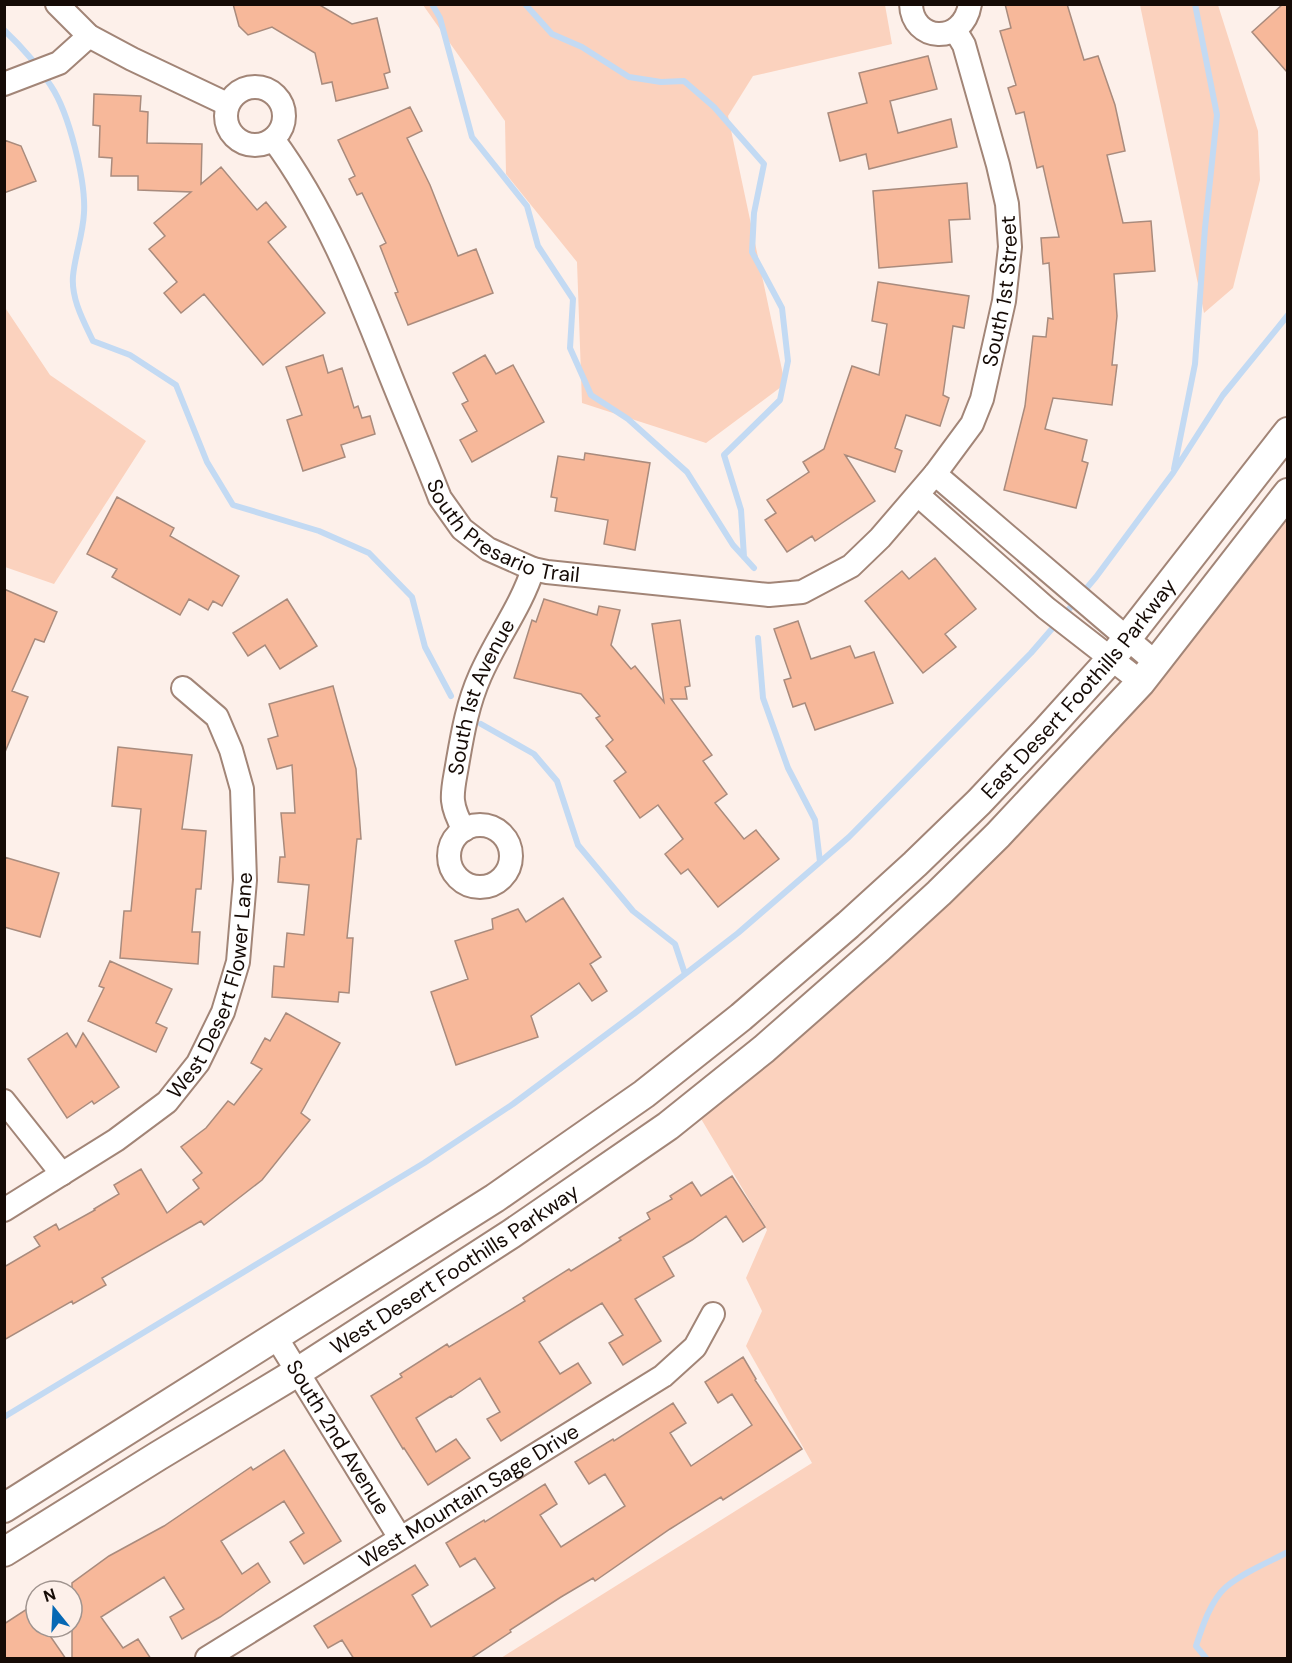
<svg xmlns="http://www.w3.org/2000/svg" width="1292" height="1663" font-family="'DM Sans',sans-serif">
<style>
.green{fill:#fbd2be}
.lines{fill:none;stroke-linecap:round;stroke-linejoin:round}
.stream{stroke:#c3daf3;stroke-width:6}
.building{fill:#f7b89a;stroke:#a98b7d;stroke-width:1.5}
.minor-casing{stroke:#a28577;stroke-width:26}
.tertiary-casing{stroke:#a28577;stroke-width:32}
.minor{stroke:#fff;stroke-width:22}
.tertiary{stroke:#fff;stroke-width:28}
.labels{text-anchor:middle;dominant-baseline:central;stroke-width:4.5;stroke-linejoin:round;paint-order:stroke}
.street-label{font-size:21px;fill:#150b06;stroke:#fdf0ea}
</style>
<rect width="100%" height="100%" fill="#fdf0ea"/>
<!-- green -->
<path class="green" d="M423 5H885L892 44 753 76 728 116 785 384 706 443 582 403 577 262 506 174 505 121Z
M1140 5H1218L1258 131 1260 180 1233 288 1204 313Z
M4 306 50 375 146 441 54 584 5 567Z
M1287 518V1658H501L812 1463 746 1346 762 1311 746 1278 767 1230 700 1117C803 1029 910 944 1006 848 1108 745 1199 633 1287 518Z"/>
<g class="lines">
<!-- stream -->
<path class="stream" d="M432 4 440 18 472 137 527 206 538 246 573 299 570 348 591 395 628 419 687 472 733 545 754 568
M525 4 552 34 582 47 629 77 661 82 684 81 714 107 764 164 754 213 752 252 782 308 788 361 780 400 724 455 741 510 744 557
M4 30C22 47 38 65 51 86 69 113 86 181 84 213 83 234 75 255 73 276 71 299 84 322 93 341L130 355 176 385 207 462 233 505 319 531 369 553 412 597 425 647 451 696
M1174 469 1195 364 1205 228 1217 115 1195 4
M1064 615 1096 577 1173 473 1223 395 1288 315
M758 638 763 698 788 768 815 820 820 862
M481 724 534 754 557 781 578 845 633 911 675 944 685 974
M4 1417 424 1163 513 1104 635 1013 738 933 849 837 1031 653 1057 623
M1206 1658 1196 1646C1202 1627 1211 1600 1226 1587 1244 1572 1267 1563 1288 1552"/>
</g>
<!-- building -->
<path class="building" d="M233 4H318L352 24 377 18 390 72 384 74 388 88 336 101 332 82 322 84 315 53 272 27 248 35 239 26Z
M1005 4H1067L1084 60 1098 56 1115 105 1125 151 1107 155 1123 223 1151 221 1155 271 1114 274 1117 316 1112 365H1117L1112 405 1053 398 1045 429 1087 440 1082 461 1088 463 1076 508 1004 490 1025 406 1033 336 1046 337 1048 318 1053 319 1049 263 1043 264 1041 238 1059 237 1043 166 1037 168 1024 112 1016 114 1008 88 1016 85 1000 31 1011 28Z
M1283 4H1287V72L1252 32Z
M928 56 937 89 890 101 898 133 951 119 957 147 869 169 866 154 840 161 828 113 867 103 859 73Z
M94 94 141 96 140 111 148 112 147 143 202 144 201 184 221 167 257 210 266 202 286 227 268 242 325 313 263 365 204 294 181 313 164 293 177 282 149 249 165 236 154 223 191 192 138 190V176H111L112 158 99 157 100 126 93 125Z
M410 107 422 131 407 138 430 185 458 256 476 249 493 293 408 325 395 293 398 292 380 246 386 243 362 193 357 195 349 179 355 176 338 140Z
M4 140 21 146 36 181 4 193Z
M967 183 970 219 949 220 952 262 879 268 873 191Z
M878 282 969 296 964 328 953 326 943 395 949 398 940 426 906 415 895 448 902 451 895 472 845 455 875 501 815 541 812 536 787 552 765 520 776 513 767 500 809 472 803 462 824 449 852 366 879 375 887 324 872 321Z
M323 355 328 373 342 368 354 408 358 406 362 418 370 416 375 434 341 445 345 457 303 471 287 420 302 415 286 367Z
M485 355 496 374 513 365 544 422 472 462 460 440 477 431 462 404 468 401 453 373Z
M585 453 650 463 635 550 604 544 608 520 555 511 557 498 551 497 558 456 584 460Z
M117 497 174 528 170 536 239 576 222 606 213 601 208 610 189 599 180 615 112 577 117 569 87 554Z
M935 558 976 609 945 634 956 647 923 673 865 601 902 571 909 579Z
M4 589 57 612 44 642 35 639 12 691 28 697 5 752Z
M287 599 317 646 280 669 265 645 248 656 233 633Z
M544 599 597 615 599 606 620 610 611 645 631 669 635 666 664 702 652 624 680 620 690 686 685 687 687 699H671L712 755 703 761 727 794 715 803 744 839 756 830 779 859 718 907 688 869 681 874 665 854 683 839 658 805 640 818 614 781 626 772 606 746 613 740 596 718 600 716 581 694 514 678 532 620 536 622Z
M798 621 811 659 850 646 855 658 874 652 893 703 815 730 805 703 793 707 784 680 791 678 774 629Z
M333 686 356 769 361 839H357L347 938H353L349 993 339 992 338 1002 272 997 274 966 284 967 287 933 304 935 309 885 278 882 280 857H285L281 813H295L292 765 277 769 268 739 278 736 269 704Z
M118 747 192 755 182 829 206 831 201 889H196L192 932H200L198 964 120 958 124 911H131L141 809 112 806Z
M4 857 59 873 40 937 4 927Z
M563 898 601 957 590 964 607 991 592 1001 579 983 531 1016 538 1037 456 1065 431 992 468 979 455 941 493 929 492 919 518 909 526 922Z
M110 961 172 989 156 1023 167 1028 156 1052 88 1021 104 988 99 986Z
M286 1013 340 1043 301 1113 310 1120 262 1180 204 1225 201 1221 102 1278 106 1285 73 1304 72 1301 4 1340V1267L40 1246 34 1237 56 1224 59 1230 95 1210 94 1209 119 1194 114 1185 141 1169 167 1213 199 1188 193 1180 202 1173 181 1147 206 1128 228 1101 234 1105 262 1069 251 1063 265 1038 270 1041Z
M67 1033 76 1047 83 1033 119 1087 94 1104 92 1101 67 1118 28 1059Z
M732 1176 765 1227 743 1242 726 1216 692 1240 663 1257 674 1276 635 1299 661 1341 623 1365 609 1343 623 1335 602 1303 574 1320 539 1342 560 1374 578 1363 591 1383 501 1441 487 1419 500 1412 480 1378 452 1397 451 1396 416 1418 436 1452 456 1439 470 1458 428 1485 404 1448 403 1449 371 1396 402 1377 400 1374 447 1344 449 1347 525 1301 523 1298 569 1269 571 1271 621 1240 619 1238 650 1219 647 1213 672 1199 670 1196 692 1182 701 1196Z
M743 1357 756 1379 755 1380 802 1449 723 1500 721 1497 670 1529 595 1581 593 1578 561 1597 510 1630 511 1632 470 1659H354L342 1640 328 1648 314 1626 415 1565 428 1585 412 1595 431 1627 495 1588 475 1558 460 1567 446 1543 484 1520 485 1522 545 1484 557 1504 540 1515 561 1547 625 1506 605 1474 589 1484 575 1462 613 1439 614 1441 673 1403 686 1423 670 1433 691 1466 752 1425 732 1394 718 1403 705 1382Z
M284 1450 341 1541 304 1564 290 1542 304 1533 284 1501 221 1541 242 1574 258 1563 270 1582 220 1617 182 1639 170 1617 184 1609 164 1577 101 1617 123 1648 138 1639 151 1659H72V1583L109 1556 164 1526 251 1467 253 1470Z
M30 1607 36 1616V1627H44L66 1659H4V1624Z"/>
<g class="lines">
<defs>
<g id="minor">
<path d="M57 4 89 36 132 59 227 104"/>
<path d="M911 4C912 42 963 46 970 4"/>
<path d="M4 84 59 63 89 36"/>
<circle cx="255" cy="116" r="29"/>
<path id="s1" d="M273 139C324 208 356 288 387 367 404 410 423 454 440 498L462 529 488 549 533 569 547 572 769 595 802 592 851 566 880 538 935 474 972 424 982 399 1004 301 1010 247 1007 204 998 165 964 45 955 30"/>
<path d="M935 474 1156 663"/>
<path d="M918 495 1046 608 1141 682"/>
<circle cx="480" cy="856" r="31"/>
<path id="s2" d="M464 830C447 800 453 792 458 760 463 731 468 703 480 676 496 639 521 607 533 569"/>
<path d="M4 1101 62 1174"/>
<path id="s3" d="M4 1210 116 1140 167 1102 198 1063 223 1012 238 962 245 880 242 789 231 750 217 717 183 688"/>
<path id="s4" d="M276 1337 400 1538"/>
<path id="s5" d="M207 1658 663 1376 695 1347 713 1314"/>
</g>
<g id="tertiary">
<path id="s6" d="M4 1508 495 1198 644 1094 741 1017 848 925 915 864 979 802 1045 732 1111 659 1288 432"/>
<path id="s7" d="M4 1552 158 1456 299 1371 511 1234 668 1126 764 1049 879 948 939 893 998 835 1141 682 1288 493"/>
</g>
</defs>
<!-- minor casing -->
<use href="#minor" class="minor-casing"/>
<!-- tertiary casing -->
<use href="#tertiary" class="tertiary-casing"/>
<!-- minor -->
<use href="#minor" class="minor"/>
<!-- tertiary -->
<use href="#tertiary" class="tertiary"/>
</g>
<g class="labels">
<!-- street labels -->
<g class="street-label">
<text stroke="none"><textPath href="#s1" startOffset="1167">South 1st Street</textPath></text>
<text stroke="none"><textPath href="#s1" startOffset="471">South Presario Trail</textPath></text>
<text stroke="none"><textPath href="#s6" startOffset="1358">East Desert Foothills Parkway</textPath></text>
<text stroke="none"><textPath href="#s2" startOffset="140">South 1st Avenue</textPath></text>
<text stroke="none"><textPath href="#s3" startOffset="324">West Desert Flower Lane</textPath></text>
<text stroke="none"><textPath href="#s7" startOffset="532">West Desert Foothills Parkway</textPath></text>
<text stroke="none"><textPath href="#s4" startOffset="118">South 2nd Avenue</textPath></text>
<text stroke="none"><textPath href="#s5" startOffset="308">West Mountain Sage Drive</textPath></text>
</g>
</g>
<!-- border -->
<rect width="1292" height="1663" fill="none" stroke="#150b06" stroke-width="12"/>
<!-- north arrow -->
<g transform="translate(54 1609) rotate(342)"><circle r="28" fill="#fdf0ea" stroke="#a0948f" stroke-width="1.5"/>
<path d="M0-4.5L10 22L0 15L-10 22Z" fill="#0668b4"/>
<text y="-9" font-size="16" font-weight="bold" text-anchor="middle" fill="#150b06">N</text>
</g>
</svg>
